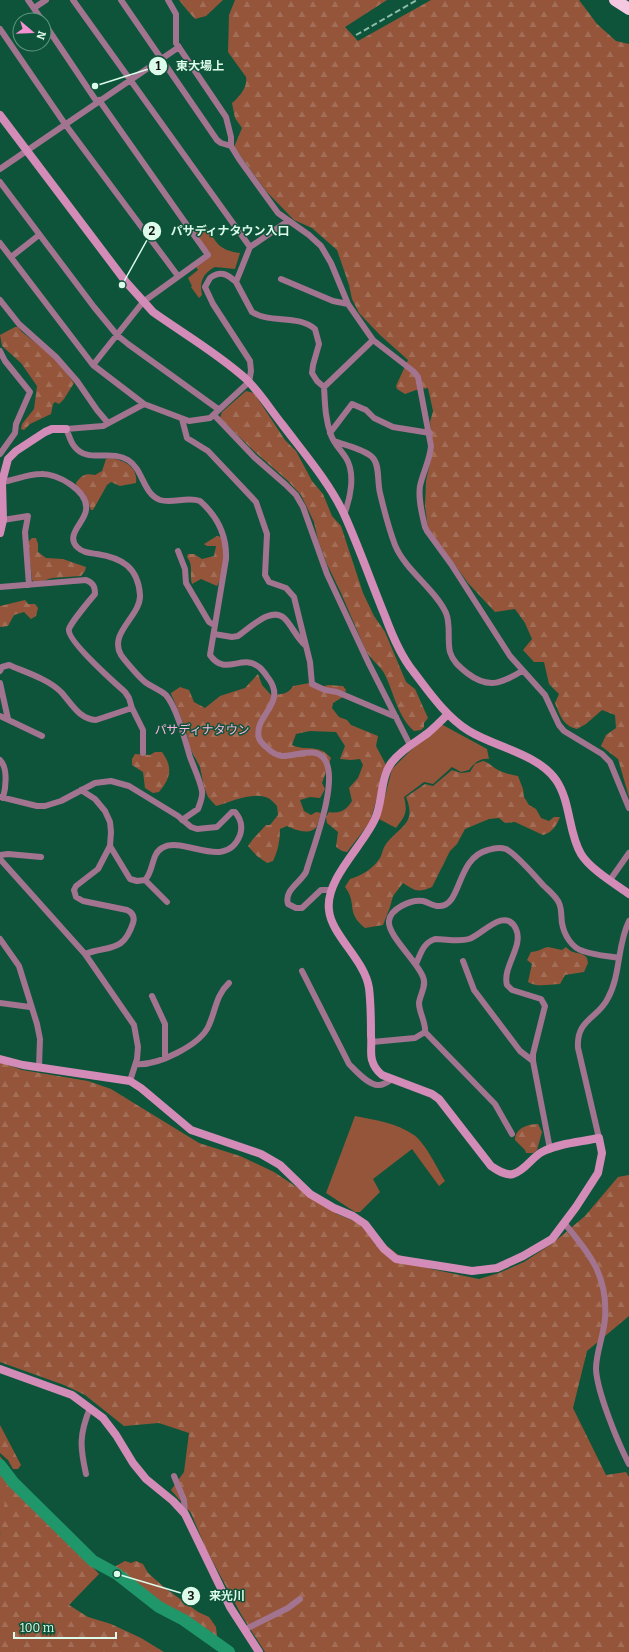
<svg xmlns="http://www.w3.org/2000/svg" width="629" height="1652" font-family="Bitter,'Noto Sans JP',serif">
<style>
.grass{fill:#95553a}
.forest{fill:url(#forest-firs)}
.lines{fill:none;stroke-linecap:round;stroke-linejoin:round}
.river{stroke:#20976b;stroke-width:12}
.street{stroke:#a2748f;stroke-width:6}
.secondary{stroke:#d38cb7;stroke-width:8}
.highway{stroke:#f5c8e2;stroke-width:12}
.rail{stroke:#8ebca8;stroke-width:2;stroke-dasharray:6 3;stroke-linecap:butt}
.labels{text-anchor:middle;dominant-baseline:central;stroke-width:3;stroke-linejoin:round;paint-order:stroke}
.neighbourhood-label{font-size:12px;fill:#fdb4e0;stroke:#0e543a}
.leader{fill:none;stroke:#dcfbeb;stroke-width:1.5}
.callout-dot{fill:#dcfbeb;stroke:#0e543a;stroke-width:1.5}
.mark-label{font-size:12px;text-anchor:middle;font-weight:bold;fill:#111}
.callout-label{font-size:12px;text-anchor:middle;font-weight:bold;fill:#dcfbeb;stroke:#0e543a;stroke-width:3;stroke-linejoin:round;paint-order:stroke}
</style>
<defs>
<pattern id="forest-firs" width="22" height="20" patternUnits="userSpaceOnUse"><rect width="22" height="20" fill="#95553a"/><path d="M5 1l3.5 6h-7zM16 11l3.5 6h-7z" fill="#a36e57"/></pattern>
</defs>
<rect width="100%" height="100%" fill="#0e543a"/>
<!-- grass -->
<path class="grass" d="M205 225C217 243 218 250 240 253L235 269 215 267C203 273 199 282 202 295L199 298 191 287 192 286 188 278 198 270 196 267 211 255 193 232Z
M441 724 487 749 489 759C480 758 474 763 469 770L461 772 452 767 433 784 424 782 404 797C408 813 405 816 396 828L379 819 392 769 410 751Z
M355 1116C375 1120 397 1123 414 1135 426 1144 437 1168 445 1181L439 1186 412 1149 373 1179 380 1192 360 1212H355L326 1193Z
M0 1456 12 1474 0 1536Z"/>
<!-- forest -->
<path class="forest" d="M179 0H223L206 16 195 19 187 10Z
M235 0H387L345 27 358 41 431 0H579L597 24 616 41 629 44V797L618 759 601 746 606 735 616 728 615 715 602 710 586 724 577 729C563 726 560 715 555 703L559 694 549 684 544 662H534L523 650 532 639 525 623 515 609 495 612 468 583 428 528 425 506 426 481 433 450 430 422 433 411 428 388 416 390 405 394 397 389 396 386 408 360 380 335 359 313 352 299 349 285 337 250 312 228 294 220 266 191 234 147 242 128 235 118 232 103C239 97 248 87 246 77L228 52 229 15Z
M15 327H18L22 332 56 359 74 383 64 399 59 404 55 402 53 404 51 414 30 424 24 430 21 429 22 424 34 409 37 386 21 363 2 346 0 335Z
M246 391 254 393 285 440 296 451 312 481 323 494 332 516 341 526 363 593 374 616 385 632 406 682 415 689 428 718 424 723V727L421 730 414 731C397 716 394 692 384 673 380 666 371 659 366 651L341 593 327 564 318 540 314 522 301 495 288 481 255 452 220 418 222 412Z
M112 458C125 461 138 467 136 483L120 486 111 482 107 485 93 510H91L85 494 77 488 76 483C82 475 85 473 95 475L102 471 106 459Z
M217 536 222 537C225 551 225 573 217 586L201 579 192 584C189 574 194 566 187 557L188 554H194L202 559 214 556 216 546H207L204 544Z
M32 538H36L38 544V552L46 558 63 559 83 566 86 567 85 571 81 576 52 578 36 583 32 580 28 542Z
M25 600 28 604H35L38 608 36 616 31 619 24 612 14 615 8 626 0 627V606Z
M258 674 262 685 271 695C281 694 288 695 293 686L315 682 321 687 328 685 343 686 346 690 343 697 333 703 332 708 339 717 347 720 351 725 378 736 376 746 386 765 380 778 379 790 370 822 347 852 342 851 336 847 338 832 327 823 326 817 329 812C341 814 346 810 352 801L349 788 358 778 363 765 360 759 351 760 340 759 345 746 336 732 310 731 296 734 292 745C308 752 318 743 331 758L322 783 325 789 320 798 310 797 300 800 304 811 311 815 316 812 321 813C319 817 319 822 317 826 311 836 295 830 287 826L280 829C280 840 278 851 273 861L267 863 257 856 248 846 253 839 266 825H270L278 815 277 806C275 804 271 799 268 798 253 791 231 802 216 806L208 797 204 787 200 767 190 748 186 730 171 693 180 687 189 690 194 702 205 708 220 696 245 688Z
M155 752H162C173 767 171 778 159 792L153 793 145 788 143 772 132 765V759L135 754 150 755Z
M483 761C490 763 492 767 498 770 504 773 511 775 518 776L523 789 524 797 529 805 536 809 541 818 549 821 554 817H560C556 826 553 832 543 835L515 822 505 823 499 818 489 819 465 829 457 844 450 851 432 887C417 893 416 891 403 883L393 896 390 907 383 925 365 928C345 912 358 904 345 887L350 879C362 875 372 870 380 858 382 854 383 848 386 844 400 826 417 824 406 797L425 784 433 786 452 770 461 773 470 772 475 764Z
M548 947 562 950 566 947C574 956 580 950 587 958L588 963 584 972 565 975 560 984C549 984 537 988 528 982L532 964 527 960 531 952C538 952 542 948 548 947Z
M0 1062 22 1070 88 1081 111 1089 199 1143 240 1156 274 1172 337 1214 359 1223 397 1254 431 1269 479 1279 499 1273 524 1262 553 1243 585 1216 618 1177 629 1175V1316L587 1351 573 1408 606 1475 626 1472 629 1477V1652H265L242 1616 206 1549 191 1513 171 1490 184 1472 189 1433 159 1423 124 1426 85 1395 64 1385 0 1362Z
M538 1124 542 1132 537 1150 533 1153H526L525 1150 515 1140C515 1128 528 1124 538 1124Z
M0 1425 21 1465 18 1469H13L8 1460 0 1453Z
M8 1475 99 1574 69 1605 88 1617 111 1624 141 1638 164 1652H0V1536Z
M125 1561 131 1563 136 1561 143 1564 148 1573 165 1588 198 1612 209 1617 216 1627 217 1636 215 1638 206 1634H199L181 1617 156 1611 148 1602 137 1596 116 1579 114 1572 116 1566Z"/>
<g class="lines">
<!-- river -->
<path class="river" d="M0 1465 13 1482 93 1561 117 1574 159 1607 184 1620 229 1652"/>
<!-- street -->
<path class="street" d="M28 0 42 20
M73 0 250 247
M121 0 217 140 221 143 231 146
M168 0 176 14V43L226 117 231 137V146L239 159 278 213 309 235 321 246 331 263 348 304 373 340 413 371 418 377 431 446C430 460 423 472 420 486 418 499 422 514 425 527L427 531 451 564 510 656 545 695 559 725 564 731 602 754 610 762 629 808
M34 8 46 0
M44 23 97 102
M0 29 65 124 178 276
M0 169 179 47
M0 182 94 307 117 335 128 344 218 409
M288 221 250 247 236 282 252 312C271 324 297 314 315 329L319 344 313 365 312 373 317 381 324 387
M0 243 93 365 144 404 189 421 210 418 249 382 251 371 250 361 213 304 205 287 210 278C220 270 227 274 236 282
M11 257 39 235
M281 279 333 301 348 304
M0 300 19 324 56 357 77 381 97 410 108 423
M0 351 5 361 30 392 16 424 15 433 0 454
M93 365 143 302 208 255 99 100
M144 404 103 426 66 429C69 434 70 441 74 446 87 464 111 449 128 460 143 469 143 494 160 500 173 504 187 496 200 501 217 516 227 536 226 559L210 655C225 677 242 653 259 667 263 670 266 675 269 679 287 704 253 716 259 738 260 742 263 744 266 747 270 751 276 755 282 756 295 757 316 745 325 760 339 782 313 847 306 872 300 883 284 890 288 904L296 908H302L321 890H331
M214 415 254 457 286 485 296 495 303 507 327 574 369 664 410 745
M182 419 187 438 208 451 256 502 267 534 265 575 269 582 286 588 294 597 310 662 312 684 325 690 337 692 396 717
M330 433 352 404 366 410 374 418 393 427 430 433
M334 441C344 445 366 450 373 458 380 466 377 482 380 493 384 510 389 529 395 545 405 570 436 590 446 613 451 625 447 640 450 652 453 662 460 667 467 673 488 689 501 684 522 671
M2 482C15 480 28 474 41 474 57 473 89 491 86 510 85 522 65 535 77 547 83 553 90 553 97 554 122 558 138 567 140 595 141 616 108 633 121 655 126 662 139 677 145 682 152 687 160 690 166 695 177 708 185 740 190 757 194 768 200 780 202 791 203 797 200 803 198 809L182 820
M344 515C350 499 356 474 346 458 341 450 334 444 331 435 325 419 325 403 324 387L373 340
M3 520 28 516 25 532 29 585
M178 551 185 569 186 583 209 622 214 625
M0 587 86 580C93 583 95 586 95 594 89 601 71 623 69 629 66 640 115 683 125 692L129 698 132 708 96 720C79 719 72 704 61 692 48 679 25 672 9 665L2 667 0 671
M214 634 232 637 238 636C250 628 273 604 286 620 293 628 297 638 305 645
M0 683 8 719
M132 708 143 730V753
M0 716 42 736
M0 760C8 768 6 787 3 798
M81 790 95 799 105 811 110 822 111 832 110 846 130 879 137 881 145 880 167 902
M0 797 37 806H45L61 801 95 783 111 781 129 786 178 816 191 827 197 829 217 827 232 812H235C241 819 243 826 240 835 226 872 183 835 162 848 151 854 154 871 145 880
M0 855 8 854 41 857
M0 859 85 954 134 1025 138 1047 137 1059 130 1081
M610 880 629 853
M0 939 19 966 37 1024 40 1039 39 1067
M85 954C110 945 123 953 133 923 135 917 133 913 127 910L83 901 76 897 74 890 76 886 98 869 110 846
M463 961 474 990 520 1051 533 1061
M416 964C421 953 423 943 435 939 446 939 459 942 469 939 482 935 505 906 516 929 524 946 502 967 507 985L512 990 541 999 545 1006 533 1054V1061L550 1149
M302 971 349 1064C356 1071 369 1086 379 1085 384 1085 388 1082 392 1079
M152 996 165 1024V1057
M0 1003 30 1007
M425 1032 495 1104 512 1134
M372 1042 415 1038 425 1032C426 1022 419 1013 419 1003 420 994 427 986 423 977 418 962 387 935 389 921 390 909 411 899 423 901 428 902 434 907 440 906 462 905 456 858 488 850 494 848 500 847 506 849 516 854 535 876 543 885 548 890 556 896 559 903 562 909 561 917 562 923 564 935 572 948 583 951 594 955 607 956 619 958
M136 1064C157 1066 201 1045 209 1025 216 1009 216 995 229 983
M599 1138 578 1048C576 1019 598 1019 608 998 621 974 617 945 629 921
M565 1224C590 1254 608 1276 605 1318 604 1335 596 1352 596 1369 597 1392 618 1443 629 1464
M86 1474C80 1447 79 1435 90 1408
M174 1476 184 1500 185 1515
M244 1630 288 1608 300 1599"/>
<!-- secondary -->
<path class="secondary" d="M0 115 126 282 153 312C184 334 217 353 245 378 259 391 270 409 282 424 303 452 329 482 344 514 359 547 371 582 385 616 392 635 400 655 413 671 429 692 446 717 469 731 495 747 538 754 556 780 571 802 568 832 581 854 590 869 615 884 629 894
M0 533 3 520 2 482 8 459 16 451 45 432 52 429H66
M0 1059 23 1065 130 1081 141 1088 191 1130 261 1154 280 1165 310 1194 334 1208 353 1216 365 1224 384 1249 396 1259 472 1271 497 1268 523 1256 552 1239 576 1207 598 1173 602 1153 599 1138C581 1142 559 1143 542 1152 532 1157 525 1171 513 1174 505 1176 497 1170 491 1166L439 1099 432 1094 382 1075C377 1071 374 1067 372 1060 370 1053 372 1044 371 1036 371 1020 371 1004 369 988 365 960 331 935 329 910 325 879 363 846 375 819 383 802 380 777 392 762 402 749 416 742 428 733 435 727 441 721 448 714
M0 1369 72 1395 103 1418 116 1435 133 1463 146 1479 173 1501 185 1514 230 1607 259 1652"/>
<!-- highway -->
<path class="highway" d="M615 0 629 9"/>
<!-- rail -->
<path class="rail" d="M356 35 417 0"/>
</g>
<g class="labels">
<!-- neighbourhood labels -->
<g class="neighbourhood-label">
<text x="202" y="730">パサディナタウン</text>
</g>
</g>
<!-- callouts -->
<path class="leader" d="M95 86L158 66M122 285L152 231M117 1574L191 1596"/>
<g class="callout-dot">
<circle cx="95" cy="86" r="4"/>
<circle cx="122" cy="285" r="4"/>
<circle cx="117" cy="1574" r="4"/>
<circle cx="158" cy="66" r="10"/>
<circle cx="152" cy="231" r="10"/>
<circle cx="191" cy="1596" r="10"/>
</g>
<g class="mark-label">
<text x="158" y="70">1</text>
<text x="152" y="235">2</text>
<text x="191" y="1600">3</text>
</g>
<g class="callout-label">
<text x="200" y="70">東大場上</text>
<text x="230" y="235">パサディナタウン入口</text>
<text x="227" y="1600">来光川</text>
</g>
<!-- north arrow -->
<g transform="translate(32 32) rotate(109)"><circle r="19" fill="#0e543a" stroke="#609781"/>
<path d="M0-3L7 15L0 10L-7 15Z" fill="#f690d0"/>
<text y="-6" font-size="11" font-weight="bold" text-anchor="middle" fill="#dcfbeb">N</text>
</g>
<!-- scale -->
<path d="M14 1632v6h102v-6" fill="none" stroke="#dcfbeb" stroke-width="2"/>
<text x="20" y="1632" font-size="12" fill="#dcfbeb" stroke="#0e543a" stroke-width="3" paint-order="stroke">100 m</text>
</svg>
